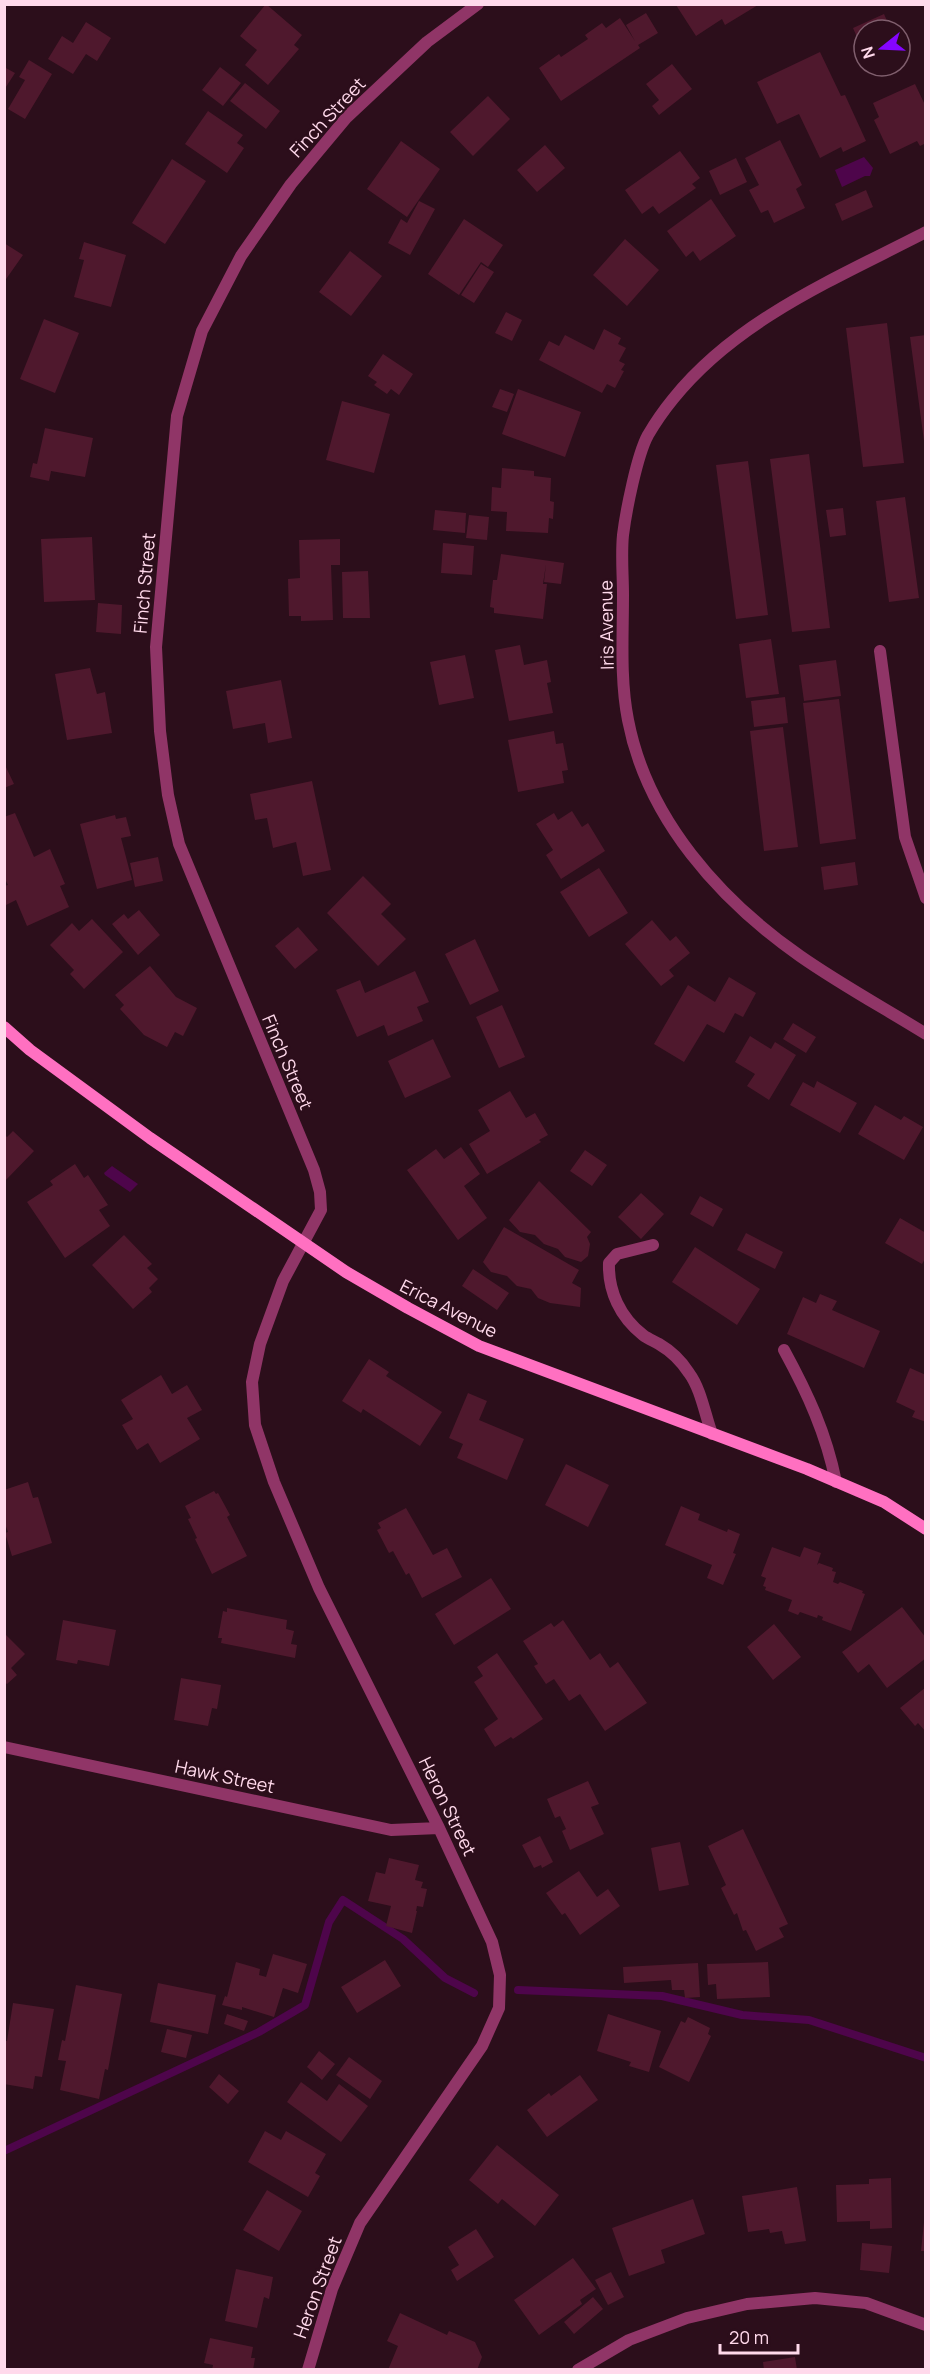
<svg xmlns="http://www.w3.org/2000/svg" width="930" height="2374" font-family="Manrope,sans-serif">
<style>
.water{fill:#4e054b}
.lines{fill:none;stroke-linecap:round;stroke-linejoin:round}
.stream{stroke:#4e054b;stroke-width:8}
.building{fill:#4f182d}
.lane{stroke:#903567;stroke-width:12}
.street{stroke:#903567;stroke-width:12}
.secondary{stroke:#ff70c1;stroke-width:12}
.labels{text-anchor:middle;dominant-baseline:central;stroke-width:4.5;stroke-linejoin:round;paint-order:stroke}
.street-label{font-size:18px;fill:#ffd9eb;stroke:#2c0e1b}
</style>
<rect width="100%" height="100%" fill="#2c0e1b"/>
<!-- water -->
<path class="water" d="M864 157 873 168 870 176H865L842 187 835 170Z
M112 1166 138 1184 130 1192 105 1175 104 1173Z"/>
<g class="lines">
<!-- stream -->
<path class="stream" d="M518 1990 662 1996 742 2015 809 2020 926 2058
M4 2151 259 2032 305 2005 329 1922 343 1900 403 1939 445 1978 474 1993"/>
</g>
<!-- building -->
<path class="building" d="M266 4 302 35 294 45 299 49 268 85 245 65 257 50 240 36Z
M676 5H758L725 25 722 19 696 36Z
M646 13 658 33 638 45 640 48 561 101 539 68 559 54 561 57 588 39 585 35 602 23 606 28 620 18 635 41 626 25Z
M884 14 891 30H864V53L853 28Z
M86 22 111 38 97 61 86 54 73 74 48 59 62 36 73 43Z
M820 52 841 96 845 95 866 141 843 152 841 147 820 158 799 114 777 124 757 82Z
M29 60 52 74 25 119 8 109 25 80 19 77Z
M672 64 692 89 659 115 652 106 659 100 646 84Z
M4 67 15 73 4 90Z
M220 67 241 83 223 106 202 90Z
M245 83 280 111 266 129 230 101Z
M915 84 926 107V143L920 146 917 141 890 154 874 120 879 117 873 103Z
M488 96 510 119 473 156 450 132Z
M208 111 243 135 237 143 244 148 227 173 185 144Z
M780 140 802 185 796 189 805 208 774 223 768 210 761 213 749 190 759 185 745 158Z
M401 141 440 169 407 217 367 189Z
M545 145 565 168 537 192 517 170Z
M680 151 700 178 692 184 696 188 659 214 653 206 642 214 625 190Z
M736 158 747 182 720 195 709 171Z
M172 159 206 181 165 244 132 223Z
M866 190 873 207 842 221 835 204Z
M711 199 736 236 700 261 693 251 686 257 667 231Z
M419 201 435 209 410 255 388 243 401 219 407 223Z
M464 219 503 245 488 267 481 262 459 295 428 274Z
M625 239 659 270 627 306 593 275Z
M84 242 126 255 111 307 74 297 84 260 79 259Z
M4 243 23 255 4 282Z
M350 251 382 276 351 316 319 292Z
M481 264 494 272 474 303 461 295Z
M506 312 522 320 512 341 495 333Z
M44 319 79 333 55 393 20 379Z
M887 323 904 463 863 467 846 328Z
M604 329 621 338 618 344 626 348 619 361 625 364 621 370 624 371 615 388 607 384 602 393 539 360 549 341 559 346 565 335 594 350Z
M926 335V441H924L910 337Z
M383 354 413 374 399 395 391 389 387 394 374 385 377 382 368 376Z
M500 389 514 394 507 412 492 407Z
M518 389 581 412 565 457 502 434Z
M342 401 390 414 374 473 326 460Z
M45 428 93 438 85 477 51 471 49 481 30 477 33 463 37 464Z
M809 454 830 628 792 632 770 459Z
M748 461 768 615 736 619 716 465Z
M502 468 534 471V476L551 478 550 501 554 502 553 519 549 518 548 533 506 531 507 512 491 511 492 487 501 488Z
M905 497 919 598 889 602 876 501Z
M843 508 846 535 830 537 826 510Z
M435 510 466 513 465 533 433 530Z
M469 515 489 517 487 540 466 538Z
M92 537 95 600 44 602 41 539Z
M340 539V565H331L333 620 301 621V616H289L288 579 300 578 299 540Z
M443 543 474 546 472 575 441 573Z
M501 554 564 563 561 584 544 582 546 564 543 584H547L543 619 494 613V608L490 607 493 580H497Z
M368 571 370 618H343L342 572Z
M98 603 122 605 121 634 96 632Z
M771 639 779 694 746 698 739 644Z
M520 645 524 665 547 660 551 682 547 683 553 713 509 721 495 650Z
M465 655 474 698 439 705 430 662Z
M836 660 841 696 804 701 799 665Z
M90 668 97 694 105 692 112 733 67 740 55 674Z
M281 680 292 738 268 743 265 723 233 729 226 691Z
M785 697 788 723 754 727 751 701Z
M839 699 856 839 820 844 803 703Z
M783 727 798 847 764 851 750 731Z
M554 731 556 744 563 743 568 770 562 771 564 783 518 792 508 740Z
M4 763 14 784 4 788Z
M312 781 331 870 303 876 296 842 273 848 267 818 255 820 250 794Z
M572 811 582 827 588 823 605 851 561 879 546 855 553 850 536 824 554 813 558 820Z
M15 813 34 857 50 849 65 884 60 886 69 907 27 926 16 900 4 906V886L8 885 4 877V817Z
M115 815 116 819 126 817 131 836 121 838 132 880 97 889 80 824Z
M158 857 163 881 135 887 130 863Z
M855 862 858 885 824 890 821 867Z
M599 868 628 913 589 937 560 892Z
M363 876 391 904 381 914 406 939 378 966 327 913Z
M139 910 160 935 138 955 112 924 124 914 128 919Z
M92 919 123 952 84 989 70 974 74 970 50 945 72 923 79 931Z
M652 920 670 941 676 936 690 953 669 970 674 976 661 986 625 944Z
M298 927 318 950 295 969 275 946Z
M475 939 499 991 470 1005 445 954Z
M150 966 176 997 197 1008 183 1036 175 1032 167 1047 144 1035 120 1009 124 1005 115 995Z
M415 971 429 1002 417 1007 423 1021 388 1036 384 1025 357 1037 336 990 360 980 365 993Z
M729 977 756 993 743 1017 735 1013 724 1033 707 1024 684 1062 654 1044 688 985 715 1002Z
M502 1005 525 1057 499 1068 476 1017Z
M793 1023 816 1037 806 1053 783 1039Z
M750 1036 771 1049 775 1042 796 1055 769 1100 747 1086 755 1074 735 1062Z
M433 1039 451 1077 405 1098 388 1061Z
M817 1081 857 1103 840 1133 790 1105 803 1082 814 1088Z
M510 1091 526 1118 535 1113 548 1135 539 1140 541 1142 487 1174 469 1144 490 1131 478 1110Z
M875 1105 901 1120 904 1116 923 1127 904 1160 858 1134Z
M13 1131 34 1151 4 1182V1134L7 1137Z
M461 1147 480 1174 464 1186 487 1218 458 1240 407 1170 436 1149 444 1159Z
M585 1150 607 1165 592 1186 570 1171Z
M75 1164 84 1178 88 1175 108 1205 99 1210 110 1226 65 1258 27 1202 53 1185 50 1181Z
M539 1181 591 1232 587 1237 590 1244 588 1256 581 1262 565 1257 558 1249 544 1244 535 1235 520 1232 509 1220Z
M641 1193 664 1214 641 1239 618 1217Z
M700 1196 723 1209 713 1227 690 1214Z
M900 1218 926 1233V1257L922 1264 885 1243Z
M504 1227 579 1270 572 1283 581 1288 580 1307 550 1303 538 1298 531 1289 517 1286 507 1276 491 1272 483 1262Z
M746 1233 783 1252 775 1269 737 1250Z
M124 1235 152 1264 147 1268 158 1279 149 1288 152 1292 133 1309 92 1265Z
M695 1247 760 1289 737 1325 672 1282Z
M473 1269 509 1293 497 1310 462 1286Z
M820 1294 837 1301 832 1310 880 1331 864 1368 787 1334 803 1297 816 1303Z
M369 1359 389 1372 386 1376 442 1412 420 1446 363 1409 361 1413 342 1401Z
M910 1368 926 1375V1422L912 1417 915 1411 896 1402Z
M161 1375 172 1394 187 1385 202 1410 187 1418 200 1439 160 1463 148 1443 137 1450 122 1425 133 1419 121 1400Z
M468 1393 487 1401 479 1420 524 1439 507 1480 457 1458 463 1444 449 1438Z
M566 1464 609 1485 588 1527 545 1505Z
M28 1482 33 1498 38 1497 52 1543 12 1556 5 1533 8 1532 4 1521V1490Z
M214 1491 216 1494 218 1493 230 1515 227 1517 247 1556 212 1574 195 1539 197 1538 188 1519 191 1518 185 1506Z
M681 1506 700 1514 698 1520 727 1532 728 1529 740 1534 733 1553 736 1554 723 1585 707 1578 712 1565 665 1545Z
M406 1508 433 1555 447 1548 462 1577 422 1598 409 1573 406 1575 393 1551 389 1553 377 1530 381 1528 378 1523Z
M772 1547 800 1557 804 1547 821 1553 817 1565 819 1563 833 1568 832 1571 836 1572 833 1582 838 1584 840 1582 863 1591 862 1593 865 1594 851 1631 822 1620 823 1617 818 1615 817 1618 800 1612 798 1615 788 1611 792 1600 765 1590 766 1587 763 1586 766 1578 761 1576Z
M491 1578 511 1609 454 1645 435 1614Z
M902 1607 926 1638V1658L887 1688 869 1664 858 1673 842 1652Z
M227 1608 287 1620 286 1629 294 1631 291 1644 297 1645 295 1658 221 1643 222 1638H218L223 1611 227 1612Z
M63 1620 116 1630 109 1666 78 1660 77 1664 56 1660Z
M563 1620 590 1660 600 1653 610 1668 618 1662 647 1703 605 1731 580 1694 569 1701 554 1679 546 1684 534 1666 538 1664 523 1641 551 1623 554 1627Z
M774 1624 801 1657 773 1680 747 1647Z
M4 1633 25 1654 11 1668 17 1675 7 1684 4 1682Z
M497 1653 543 1719 513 1739 511 1737 495 1747 484 1729 498 1719 474 1682 483 1676 477 1667Z
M181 1678 221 1685 217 1709 212 1708 208 1726 174 1720Z
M926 1687V1732L918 1723 915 1726 900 1708Z
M588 1781 599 1804 591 1807 604 1834 570 1850 562 1831 566 1829 560 1816 555 1818 547 1799Z
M743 1829 788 1924 779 1928 784 1937 756 1951 746 1930 743 1931 737 1913 734 1915 721 1888 726 1885 708 1846Z
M540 1836 553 1862 542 1868 541 1865 534 1868 522 1845Z
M680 1842 689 1885 659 1891 651 1848Z
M389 1858 419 1865 415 1880 423 1882 421 1888 427 1889 423 1907 417 1906 416 1911H417L412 1933 386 1926 391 1906 368 1901 376 1872 385 1874Z
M579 1871 597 1897 608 1889 620 1906 580 1935 565 1913 562 1915 546 1893Z
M273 1954 307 1964 298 1993 283 1988 274 2017 242 2007V2010L222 2005 225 1996 227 1997 236 1962 260 1969 259 1975 266 1977Z
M385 1960 401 1986 357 2013 341 1987Z
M768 1962 770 1997 717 1999 716 1984 708 1985 707 1964Z
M698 1963 700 1997 685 1998 684 1990H672L671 1980 624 1983 623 1967Z
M158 1983 216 1995 208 2034 150 2022Z
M76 1985 122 1994 108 2070 105 2069 99 2099 60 2090 66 2061 58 2060 62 2040 65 2041Z
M13 2003 54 2009 42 2077 35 2076 33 2089 4 2084V2041H7Z
M227 2014 248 2021 244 2031 224 2024Z
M608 2014 661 2031 649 2072 629 2066 631 2062 597 2051Z
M688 2017 710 2028 708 2034 711 2036 689 2082 659 2067 681 2021 685 2023Z
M167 2029 192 2035 186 2058 161 2052Z
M319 2051 335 2064 322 2080 307 2067Z
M349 2057 382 2081 370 2099 336 2075Z
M219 2074 239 2091 228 2104 209 2087Z
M580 2075 598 2100 547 2137 527 2110 549 2093 551 2096Z
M301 2082 327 2101 339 2084 368 2106 341 2142 287 2102Z
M265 2131 281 2140 286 2131 326 2154 315 2173 320 2176 308 2197 248 2162Z
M497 2145 559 2195 535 2226 502 2199 498 2204 469 2180Z
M891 2178 892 2228 870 2229V2221L837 2222 836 2185 869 2184V2179Z
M797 2187 806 2241 785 2244 782 2231 770 2233 769 2229 748 2232 742 2196Z
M267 2190 302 2211 279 2251 243 2230Z
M693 2199 705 2234 661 2250 665 2263 629 2276 612 2228Z
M924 2222H926V2251H921Z
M476 2229 494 2257 457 2281 451 2270 459 2265 448 2247Z
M862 2243 892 2246 889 2273 860 2270Z
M573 2258 596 2289 580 2300 582 2304 539 2335 514 2300Z
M236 2269 273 2277 269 2299 264 2297 257 2328 225 2321Z
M611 2272 624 2297 608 2305 595 2280Z
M593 2297 603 2309 574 2334 564 2322Z
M400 2313 447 2335 449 2331 475 2342 482 2357 477 2370H388L398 2346 387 2341Z
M210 2338 253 2347 251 2358H255L253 2370H212L213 2365 204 2363Z
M795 2357 797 2370H764L763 2362Z"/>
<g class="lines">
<!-- lane -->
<path class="lane" d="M880 651 905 837 926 898
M784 1350C808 1394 826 1433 836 1482"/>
<!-- street -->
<path class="street" d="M926 232C837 278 737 319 673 399 664 410 655 423 648 435 637 455 626 511 623 535 621 555 623 575 623 595 623 636 620 680 628 720 647 819 720 900 800 956 840 984 884 1008 926 1034
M653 1245 617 1254 609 1263C608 1291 620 1317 643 1335 648 1339 654 1341 659 1344 671 1351 682 1362 689 1373 701 1389 705 1415 712 1434
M4 1747 391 1830 439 1828
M308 2370 332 2289 360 2223 482 2046 499 2008 500 1975 492 1942 439 1828 319 1588 274 1482 255 1425 252 1382 260 1344 283 1281 321 1210 320 1192 314 1170 179 844 168 795 160 731 156 647 177 416 202 331 241 256 291 184 347 117 427 42 478 4
M578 2370 629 2340 687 2318 747 2304 815 2298 866 2303 926 2325"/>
<!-- secondary -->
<path class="secondary" d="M4 1027 30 1050 150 1138 346 1272 408 1308 479 1346 807 1469 884 1502 926 1529"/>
</g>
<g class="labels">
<!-- street labels -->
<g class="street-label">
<text transform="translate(327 117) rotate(-47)">Finch Street</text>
<text transform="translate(144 583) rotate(-85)">Finch Street</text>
<text transform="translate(606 625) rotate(-91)">Iris Avenue</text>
<text transform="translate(288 1062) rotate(67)">Finch Street</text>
<text transform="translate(449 1308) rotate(27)">Erica Avenue</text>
<text transform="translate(225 1776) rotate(12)">Hawk Street</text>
<text transform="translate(448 1806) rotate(64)">Heron Street</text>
<text transform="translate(317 2287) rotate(-70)">Heron Street</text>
</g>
</g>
<!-- border -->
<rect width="930" height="2374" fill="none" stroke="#ffd9eb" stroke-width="12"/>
<!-- north arrow -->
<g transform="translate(882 48) rotate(252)"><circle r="28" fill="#2c0e1b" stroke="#805f6e" stroke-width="1.5"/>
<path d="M0-4.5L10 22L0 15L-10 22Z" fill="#8505ff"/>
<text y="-9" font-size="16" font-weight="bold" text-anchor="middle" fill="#ffd9eb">N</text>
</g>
<!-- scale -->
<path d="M720 2344v9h78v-9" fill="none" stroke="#ffd9eb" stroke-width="3"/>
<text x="729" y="2344" font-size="18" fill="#ffd9eb" stroke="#2c0e1b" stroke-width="4.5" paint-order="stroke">20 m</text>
</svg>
